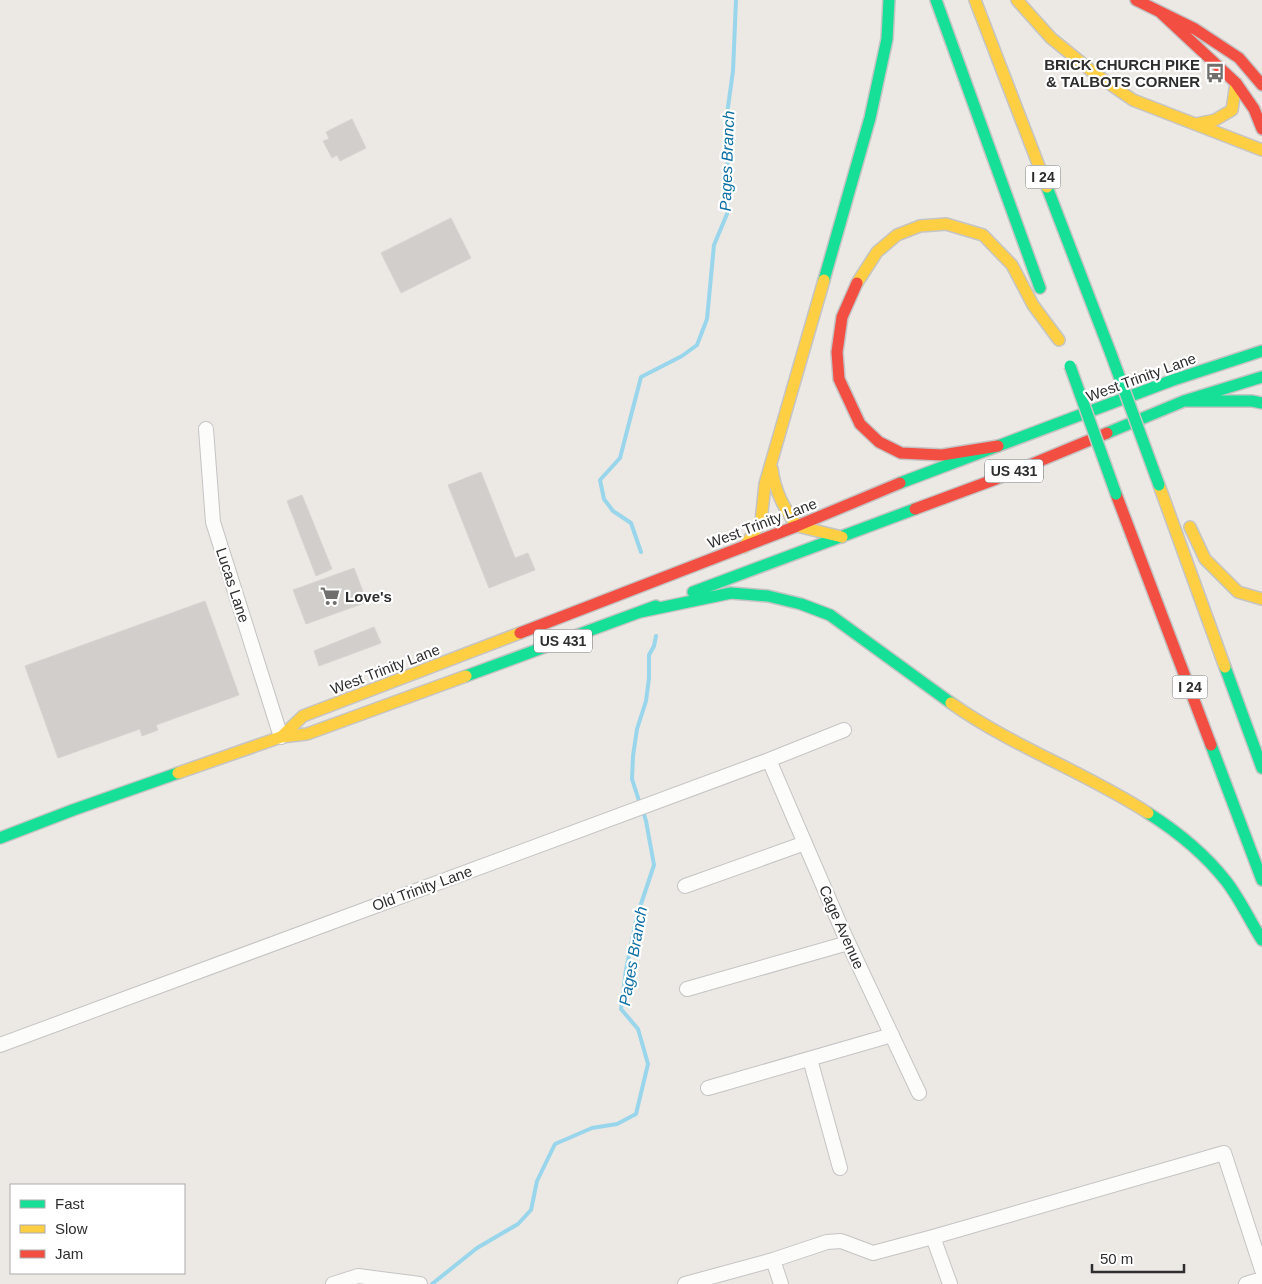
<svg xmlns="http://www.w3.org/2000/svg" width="1262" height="1284" font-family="Helvetica,sans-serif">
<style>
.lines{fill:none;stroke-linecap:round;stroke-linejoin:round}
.stream{stroke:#99d6ec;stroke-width:4}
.building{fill:#d1cecb;stroke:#d7d4d0}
.street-casing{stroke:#c5c4c5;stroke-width:16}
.fast-casing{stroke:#c5c4c5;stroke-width:14}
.slow-casing{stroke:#c5c4c5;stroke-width:14}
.jam-casing{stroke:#c5c4c5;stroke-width:14}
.street{stroke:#fcfcfb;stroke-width:14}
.fast{stroke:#16e098;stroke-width:11}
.slow{stroke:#ffcf43;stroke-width:11}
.jam{stroke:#f24e42;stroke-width:11}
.fast-bridge-casing{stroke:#c6c5c4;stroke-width:14;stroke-linecap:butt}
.fast-bridge{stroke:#16e098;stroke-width:11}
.labels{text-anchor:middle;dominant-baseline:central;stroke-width:4.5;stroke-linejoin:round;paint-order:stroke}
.shield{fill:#fff;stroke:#6d6d6d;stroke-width:1}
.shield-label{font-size:14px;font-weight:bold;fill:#2e2e2e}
.poi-label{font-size:15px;font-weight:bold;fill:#2e2e2e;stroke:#fff;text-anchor:end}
.street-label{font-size:15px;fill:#2e2e2e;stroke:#fff}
.water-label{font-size:16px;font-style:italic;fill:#0d6fa3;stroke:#fff}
</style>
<rect width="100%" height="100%" fill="#ece8e4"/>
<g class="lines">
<!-- stream -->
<path class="stream" d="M641 552 631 523 613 511 604 499 600 480 620 458 641 377 682 356 697 345 707 319 714 245 727 214 728 169 726 140 727 114 733 71 736 0
M640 804 632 779 633 756 637 729 646 701 649 678V655L654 646 656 636
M432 1284 477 1248 518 1224 531 1210 537 1181 555 1144 592 1128 617 1124 636 1114 648 1064 638 1029 621 1009 626 970 637 916 654 865 646 821 643 811"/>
</g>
<!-- building -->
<path class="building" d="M352 119 366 148 340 161 337 155 332 158 323 141 329 139 326 132Z
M451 218 471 258 401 293 381 253Z
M481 472 515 558 528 553 535 570 489 588 448 485Z
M302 495 332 569 316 576 287 501Z
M354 568 367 602 306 624 293 590Z
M205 601 239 695 156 725 158 730 142 736 140 729 58 758 25 666Z
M374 627 381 643 319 666 314 651Z"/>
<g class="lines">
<defs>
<path id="street" d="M206 429 213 522 281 737
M769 760 844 934 919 1093
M685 886 805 843
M687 989 848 943
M0 1045 769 760 844 730
M810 1059 840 1168
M708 1088 892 1035
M933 1237 950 1284
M773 1260 781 1284
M333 1284 358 1276 420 1284
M685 1284 773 1260 827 1242 841 1241 873 1253 933 1237 1224 1153 1262 1270
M1246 1284 1262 1279"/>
<path id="fast" d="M936 0 1040 288
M1047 187 1111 354
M824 280 870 118 887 39 889 0
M1184 401H1252L1262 403
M1107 433 1184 401 1262 377
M900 483 1173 380 1262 351
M693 592 915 509
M640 612 731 593 768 596 801 604 830 615 951 703
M1225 667 1262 768
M466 676 656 606
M1211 745 1262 880
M1148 813C1178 832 1204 853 1226 881 1240 899 1250 921 1262 940
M0 838 73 810 178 773"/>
<path id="slow" d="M975 0 1047 187
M1017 0 1051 38 1094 73 1133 100 1262 150
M1196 124 1215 120 1232 110 1236 83
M857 283 877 252 897 235 920 226 946 224 983 235 1012 265 1033 305 1059 340
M772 469C775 492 784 508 797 526L842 537
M1159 485 1225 667
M1190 527 1205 559 1238 592 1262 599
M744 547 761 522 765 484 824 280
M951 703C1013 747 1085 772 1148 813
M281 737 303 716 520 633
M178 773 281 737 307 734 466 676"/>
<path id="jam" d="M1136 0 1195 29 1239 58 1262 85
M1161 13 1236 83 1254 109 1262 129
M857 283 842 317 837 352 839 379 860 424 879 442 901 453 942 455 998 446
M1116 494 1211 745
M915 509 996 479 1107 433
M520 633 797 526 900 483"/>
</defs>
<!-- street casing -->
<use href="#street" class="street-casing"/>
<!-- fast casing -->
<use href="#fast" class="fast-casing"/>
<!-- slow casing -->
<use href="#slow" class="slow-casing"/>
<!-- jam casing -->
<use href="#jam" class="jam-casing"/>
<!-- street -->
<use href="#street" class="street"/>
<!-- fast -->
<use href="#fast" class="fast"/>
<!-- slow -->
<use href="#slow" class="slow"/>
<!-- jam -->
<use href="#jam" class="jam"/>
<defs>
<path id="fast-bridge" d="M1111 354 1159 485
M1070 366 1116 494"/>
</defs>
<!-- fast-bridge casing -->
<use href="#fast-bridge" class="fast-bridge-casing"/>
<!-- fast-bridge -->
<use href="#fast-bridge" class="fast-bridge"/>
</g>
<!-- icons -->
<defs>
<symbol id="bus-bare" viewBox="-9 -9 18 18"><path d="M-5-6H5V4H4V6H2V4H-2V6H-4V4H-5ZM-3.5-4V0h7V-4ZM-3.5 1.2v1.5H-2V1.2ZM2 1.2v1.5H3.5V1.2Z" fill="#706f6e" stroke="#fff" stroke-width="2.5" paint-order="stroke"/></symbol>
<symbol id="supermarket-bare" viewBox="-9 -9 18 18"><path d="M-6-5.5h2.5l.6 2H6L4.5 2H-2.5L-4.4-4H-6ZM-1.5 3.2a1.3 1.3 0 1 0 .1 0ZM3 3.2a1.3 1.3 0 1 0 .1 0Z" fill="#706f6e" stroke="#fff" stroke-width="2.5" paint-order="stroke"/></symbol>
</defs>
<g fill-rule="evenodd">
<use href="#bus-bare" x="1201" y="59" width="28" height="28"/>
<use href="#supermarket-bare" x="316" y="582" width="28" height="28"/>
</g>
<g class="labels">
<!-- shield labels -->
<g class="shield">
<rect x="1025.5" y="165.5" width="35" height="23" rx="4"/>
<rect x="985" y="459.5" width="58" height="23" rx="4"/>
<rect x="534" y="629.5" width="58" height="23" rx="4"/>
<rect x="1172.5" y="675.5" width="35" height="23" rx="4"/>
</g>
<g class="shield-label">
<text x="1043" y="177">I 24</text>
<text x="1014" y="471">US 431</text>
<text x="563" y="641">US 431</text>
<text x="1190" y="687">I 24</text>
</g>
<!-- poi labels -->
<g class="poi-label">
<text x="1200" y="64">BRICK CHURCH PIKE<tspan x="1200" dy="17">&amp; TALBOTS CORNER</tspan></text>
<text x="345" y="596" text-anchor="start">Love's</text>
</g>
<!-- street labels -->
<g class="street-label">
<text transform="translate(1141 377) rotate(-20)">West Trinity Lane</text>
<text transform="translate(762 523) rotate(-21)">West Trinity Lane</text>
<text transform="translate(233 585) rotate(72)">Lucas Lane</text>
<text transform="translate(385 669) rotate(-21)">West Trinity Lane</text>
<text transform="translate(422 888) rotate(-20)">Old Trinity Lane</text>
<text transform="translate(842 927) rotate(66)">Cage Avenue</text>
</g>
<!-- water labels -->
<g class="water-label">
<text transform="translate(727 161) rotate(-88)">Pages Branch</text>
<text transform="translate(633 956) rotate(-80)">Pages Branch</text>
</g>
</g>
<!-- legend -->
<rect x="10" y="1184" width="175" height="90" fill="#ffffff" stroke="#ababab"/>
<rect x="20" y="1200" width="25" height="8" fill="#16e098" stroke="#ababab"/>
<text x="55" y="1209" font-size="15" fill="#2e2e2e">Fast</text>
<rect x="20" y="1225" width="25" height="8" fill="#ffcf43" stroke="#ababab"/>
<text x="55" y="1234" font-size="15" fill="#2e2e2e">Slow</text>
<rect x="20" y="1250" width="25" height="8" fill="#f24e42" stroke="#ababab"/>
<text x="55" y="1259" font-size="15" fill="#2e2e2e">Jam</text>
<!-- scale -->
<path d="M1092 1264v8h92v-8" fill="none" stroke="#2e2e2e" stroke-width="2.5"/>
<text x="1100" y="1264" font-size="15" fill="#2e2e2e" stroke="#ffffff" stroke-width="4" paint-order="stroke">50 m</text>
</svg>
